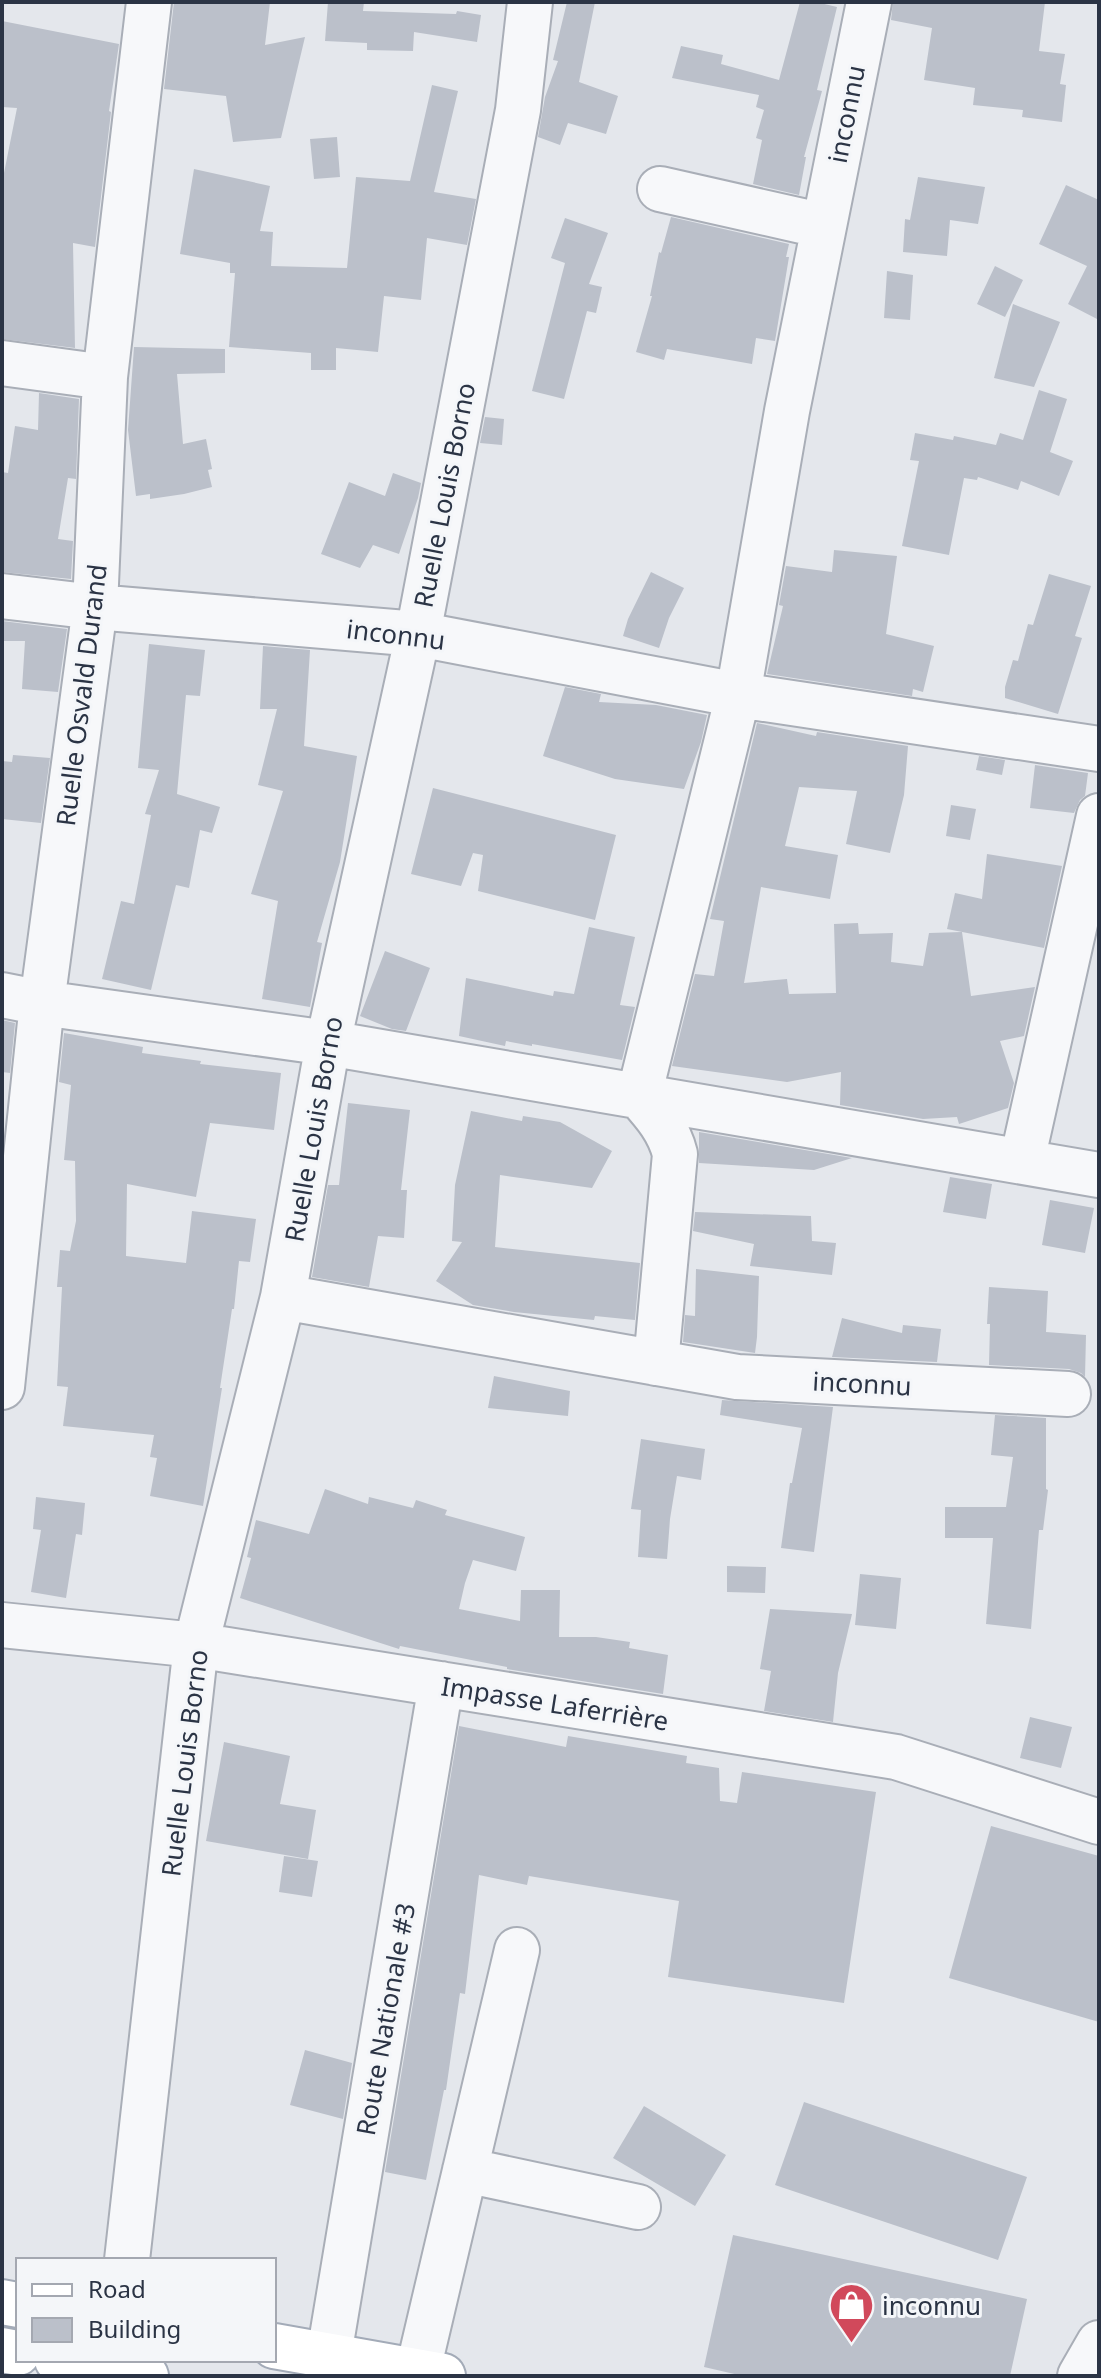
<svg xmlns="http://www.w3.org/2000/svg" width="1101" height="2378" font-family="'Noto Sans',sans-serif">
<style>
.building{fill:#bbc0ca}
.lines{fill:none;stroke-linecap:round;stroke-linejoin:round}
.minor-casing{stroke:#a9aeb7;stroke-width:48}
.major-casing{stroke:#a3abb8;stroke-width:48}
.minor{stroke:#f7f8fa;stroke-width:44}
.major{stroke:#fff;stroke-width:44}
.labels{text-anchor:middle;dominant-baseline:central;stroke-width:6;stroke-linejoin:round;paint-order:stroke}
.street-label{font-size:26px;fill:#2b3445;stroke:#f4f6f9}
.poi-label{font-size:26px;fill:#2b3445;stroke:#f4f6f9;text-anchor:start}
</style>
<rect width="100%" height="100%" fill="#e4e7ec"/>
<!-- building -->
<path class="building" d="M174 2H270L265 45 305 37 281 138 233 142 226 96 164 89Z
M328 2H364L363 11 456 14 457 11 481 15 477 42 414 32 413 51 367 50V43L325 41Z
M567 2H595L579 82 618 96 606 134 568 123 560 145 538 137 545 97 558 61 553 60Z
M800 2H816L837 7 817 90 822 91 804 157H806L799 195 753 184 762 140 756 138 764 110 756 107 759 95 672 78 681 46 723 55 721 64 779 80Z
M893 2H1045L1039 51 1065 54 1060 84 1066 85 1062 122 1022 117 1023 110 973 105 975 88 924 80 932 28 891 20Z
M2 21 119 44 109 111 111 112 95 247 73 243 75 348 2 339V183L17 108 2 107Z
M432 85 458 91 434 192 476 199 467 245 427 238 421 300 384 296 378 352 336 348V370H311V353L229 347 235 273H230V263L180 254 194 169 270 186 260 231 273 232 271 266 347 268 356 177 410 181Z
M337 137 340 177 314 179 310 139Z
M918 177 985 187 978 224 950 220 947 256 903 252 905 219 910 220Z
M1066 185 1099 200V320L1068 304 1087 266 1039 244Z
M671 217 789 244 786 257H789L775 341 756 338 752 364 667 349 664 360 636 352 652 296H650L659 252 661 253Z
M565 218 608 233 589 284 602 287 596 313 587 311 564 399 532 391 565 263 551 258Z
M995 266 1023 280 1005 317 977 304Z
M887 271 913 275 910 320 884 318Z
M1013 304 1060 322 1034 387 994 378Z
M134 347 225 349V373L177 374 183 444 206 439 212 469 208 470 212 487 184 494 150 499V494L136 496 128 430Z
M1039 390 1067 399 1050 452 1073 461 1059 496 1021 481 1018 490 978 477 977 480 964 478 949 555 902 546 919 461 910 460 915 433 953 440 954 436 996 445 1000 433 1023 440Z
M39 393 79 399 76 479 68 478 58 539 73 541 71 579 2 572V472L8 473 15 426 38 430Z
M485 417 504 419 502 445 480 443Z
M393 473 421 483 418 498 399 554 373 545 360 568 321 554 349 482 385 496Z
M834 550 897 556 886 634 934 646 923 692 913 689 912 696 767 674 783 606 779 605 786 566 832 572Z
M651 572 684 588 669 618 659 648 623 636 628 619Z
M1049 574 1091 586 1075 636 1082 638 1058 714 1005 698V687L1013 660 1018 661 1028 624 1033 625Z
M2 621 67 629 58 692 22 689 25 641H2Z
M149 644 205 650 200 696 186 695 177 794 220 807 212 833 200 830 189 888 176 885 151 990 102 979 121 901 134 904 151 815 145 814 159 770 138 768Z
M263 646 310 650 304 746 357 756 340 862 317 942 322 943 310 1007 262 999 278 901 251 894 283 791 258 785 277 709H260Z
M565 687 601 694 599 702 656 705 707 715 701 742 684 789 615 779 543 756Z
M757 723 816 736 817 732 908 746 904 795 890 853 846 844 857 791 799 787 785 846 838 855 830 899 761 887 744 983 787 979 789 994 836 993 834 924 858 923 859 934 893 933 891 962 923 966 929 933 962 932 971 996 1035 987 1024 1036 1000 1041 1014 1083 1008 1108 959 1124 957 1117 923 1119 840 1105 841 1072 787 1082 672 1066 695 974 714 976 724 921 710 919Z
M13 755 50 758 41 823 2 819V761L12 762Z
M979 756 1005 760 1002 775 976 770Z
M1035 765 1088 773 1085 796 1080 800 1074 813 1030 808Z
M433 788 616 835 595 920 478 891 483 855 473 853 461 886 411 874Z
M951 805 976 809 970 840 946 836Z
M987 854 1062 866 1044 948 947 929 955 893 982 899Z
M589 927 635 937 620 1005 635 1007 622 1060 532 1044V1046L506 1041 505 1046 459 1036 466 978 553 996 554 991 574 994Z
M385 951 430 968 406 1031 392 1029 360 1016Z
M2 1020 15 1023 10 1073 2 1072Z
M64 1033 143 1047 142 1053 201 1061 200 1064 281 1073 274 1130 210 1123 196 1197 127 1184 126 1256 186 1263 192 1211 256 1219 250 1262 239 1261 234 1309H232L220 1388H222L203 1506 150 1496 157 1458 150 1457 154 1435 63 1426 68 1387 57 1386 62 1287H57L60 1250 70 1251 76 1221 75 1161 64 1160 71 1085 59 1082Z
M348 1103 410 1110 401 1190H407L404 1238 378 1236 369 1287 312 1277 328 1185H339Z
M471 1111 522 1121 523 1116 560 1122 612 1151 592 1188 500 1175 495 1247 640 1263 635 1320 595 1316 594 1320 514 1312 473 1305 436 1281 462 1242 452 1241 455 1185Z
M699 1132 852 1158 814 1170 699 1163Z
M950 1177 992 1184 986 1219 943 1212Z
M1050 1200 1094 1208 1085 1253 1042 1245Z
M695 1212 811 1216 812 1241 836 1243 832 1275 750 1266 754 1244 693 1231Z
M696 1269 759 1276 757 1337 755 1353 683 1342 685 1315 695 1316Z
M989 1287 1048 1291 1046 1332 1086 1335 1085 1377 1081 1373 1069 1369 989 1365 990 1324H987Z
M842 1318 902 1333 903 1325 941 1329 937 1362 832 1357Z
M494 1376 570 1391 568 1416 488 1408Z
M722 1400 833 1407 814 1552 781 1548 790 1483H792L802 1428 720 1415Z
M995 1415 1046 1418V1489L1048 1490 1043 1530H1039L1031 1629 986 1624 993 1538H945V1507H1006L1013 1457 991 1455Z
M641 1439 705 1449 701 1480 677 1476 670 1519 667 1559 638 1557 641 1510 631 1509Z
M325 1489 368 1504 369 1497 413 1508 416 1500 447 1510 445 1515 525 1537 516 1571 473 1560 465 1583 459 1609 520 1621 521 1590H560L559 1637H596L630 1642 629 1648 668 1655 663 1694 507 1669V1667L400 1646 399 1649 240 1598 251 1558 247 1557 256 1520 309 1534Z
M36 1497 85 1503 82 1535 76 1534 66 1598 31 1592 41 1530 33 1529Z
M727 1566 766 1567 765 1593 727 1592Z
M860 1574 901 1578 896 1629 855 1625Z
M770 1609 852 1614 838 1673 833 1722 764 1711 771 1671 760 1669Z
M1030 1717 1072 1727 1061 1768 1020 1758Z
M459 1726 566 1747 568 1736 687 1756 686 1763 719 1768 720 1801 737 1803 742 1772 876 1792 844 2003 668 1977 679 1901 529 1876 527 1885 479 1875 465 1994 460 1993 446 2090H444L426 2180 385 2172Z
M224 1742 290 1756 280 1804 316 1810 308 1859 206 1841Z
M991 1826 1099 1856V2022L949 1978Z
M284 1856 318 1861 312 1897 279 1892Z
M305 2050 352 2063 343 2119 290 2105Z
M804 2102 1027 2177 998 2260 775 2185Z
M644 2106 726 2155 695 2206 613 2158Z
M733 2235 1027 2299 1010 2376H743L704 2367Z"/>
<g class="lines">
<defs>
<path id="minor" d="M660 189 824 226
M2 363 105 377
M2 596 95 607 418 634 738 695 1099 749
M2 995 42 1003 328 1043 1099 1175
M1022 1161 1099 816
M283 1297 737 1377 1068 1394
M656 1363 675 1154C669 1130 655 1114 639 1096L738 695 787 411 869 2
M2 1387 42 1003 95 607 105 377 149 2
M2 1625 196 1645 896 1757 1099 1822
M465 2170 638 2207
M127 2260 196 1645 283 1297 328 1043 418 634 518 110 530 2
M329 2355 441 1684
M418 2370 517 1950
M1080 2376 1099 2343"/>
<path id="major" d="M2 2302 18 2305
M274 2346 443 2376
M2 2350 18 2353
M57 2360 146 2376"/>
</defs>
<!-- minor casing -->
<use href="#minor" class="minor-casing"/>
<!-- major casing -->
<use href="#major" class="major-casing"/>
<!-- minor -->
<use href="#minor" class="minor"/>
<!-- major -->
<use href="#major" class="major"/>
</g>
<!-- icons -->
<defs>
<symbol id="shop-pin" viewBox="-11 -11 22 30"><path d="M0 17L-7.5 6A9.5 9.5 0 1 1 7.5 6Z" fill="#d1495b" stroke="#f4f6f9"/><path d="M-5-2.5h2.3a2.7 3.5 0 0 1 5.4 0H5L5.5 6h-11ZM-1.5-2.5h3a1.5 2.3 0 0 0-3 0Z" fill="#fff"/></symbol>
</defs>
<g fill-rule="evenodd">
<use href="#shop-pin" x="826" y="2280" width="51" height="69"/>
</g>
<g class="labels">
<!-- street labels -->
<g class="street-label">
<text transform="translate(846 114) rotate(-79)">inconnu</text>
<text transform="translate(444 495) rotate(-79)">Ruelle Louis Borno</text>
<text transform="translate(396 634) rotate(7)">inconnu</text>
<text transform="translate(81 695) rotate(-83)">Ruelle Osvald Durand</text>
<text transform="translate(313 1129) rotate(-80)">Ruelle Louis Borno</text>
<text transform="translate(862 1383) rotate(3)">inconnu</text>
<text transform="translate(555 1703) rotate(9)">Impasse Laferrière</text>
<text transform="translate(184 1763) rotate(-83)">Ruelle Louis Borno</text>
<text transform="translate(385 2019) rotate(-80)">Route Nationale #3</text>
</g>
<!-- poi labels -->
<g class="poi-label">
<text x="882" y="2305">inconnu</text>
</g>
</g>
<!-- border -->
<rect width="1101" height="2378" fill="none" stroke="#2b3445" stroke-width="8"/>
<!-- legend -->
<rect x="16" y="2258" width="260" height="104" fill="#f4f6f9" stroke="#a4a8b1" stroke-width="2"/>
<rect x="32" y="2284" width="40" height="12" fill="#ffffff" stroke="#a4a8b1" stroke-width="2"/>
<text x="88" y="2298" font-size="24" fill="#2b3445">Road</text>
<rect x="32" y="2318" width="40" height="24" fill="#bbc0ca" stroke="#a4a8b1" stroke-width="2"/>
<text x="88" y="2338" font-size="24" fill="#2b3445">Building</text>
</svg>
